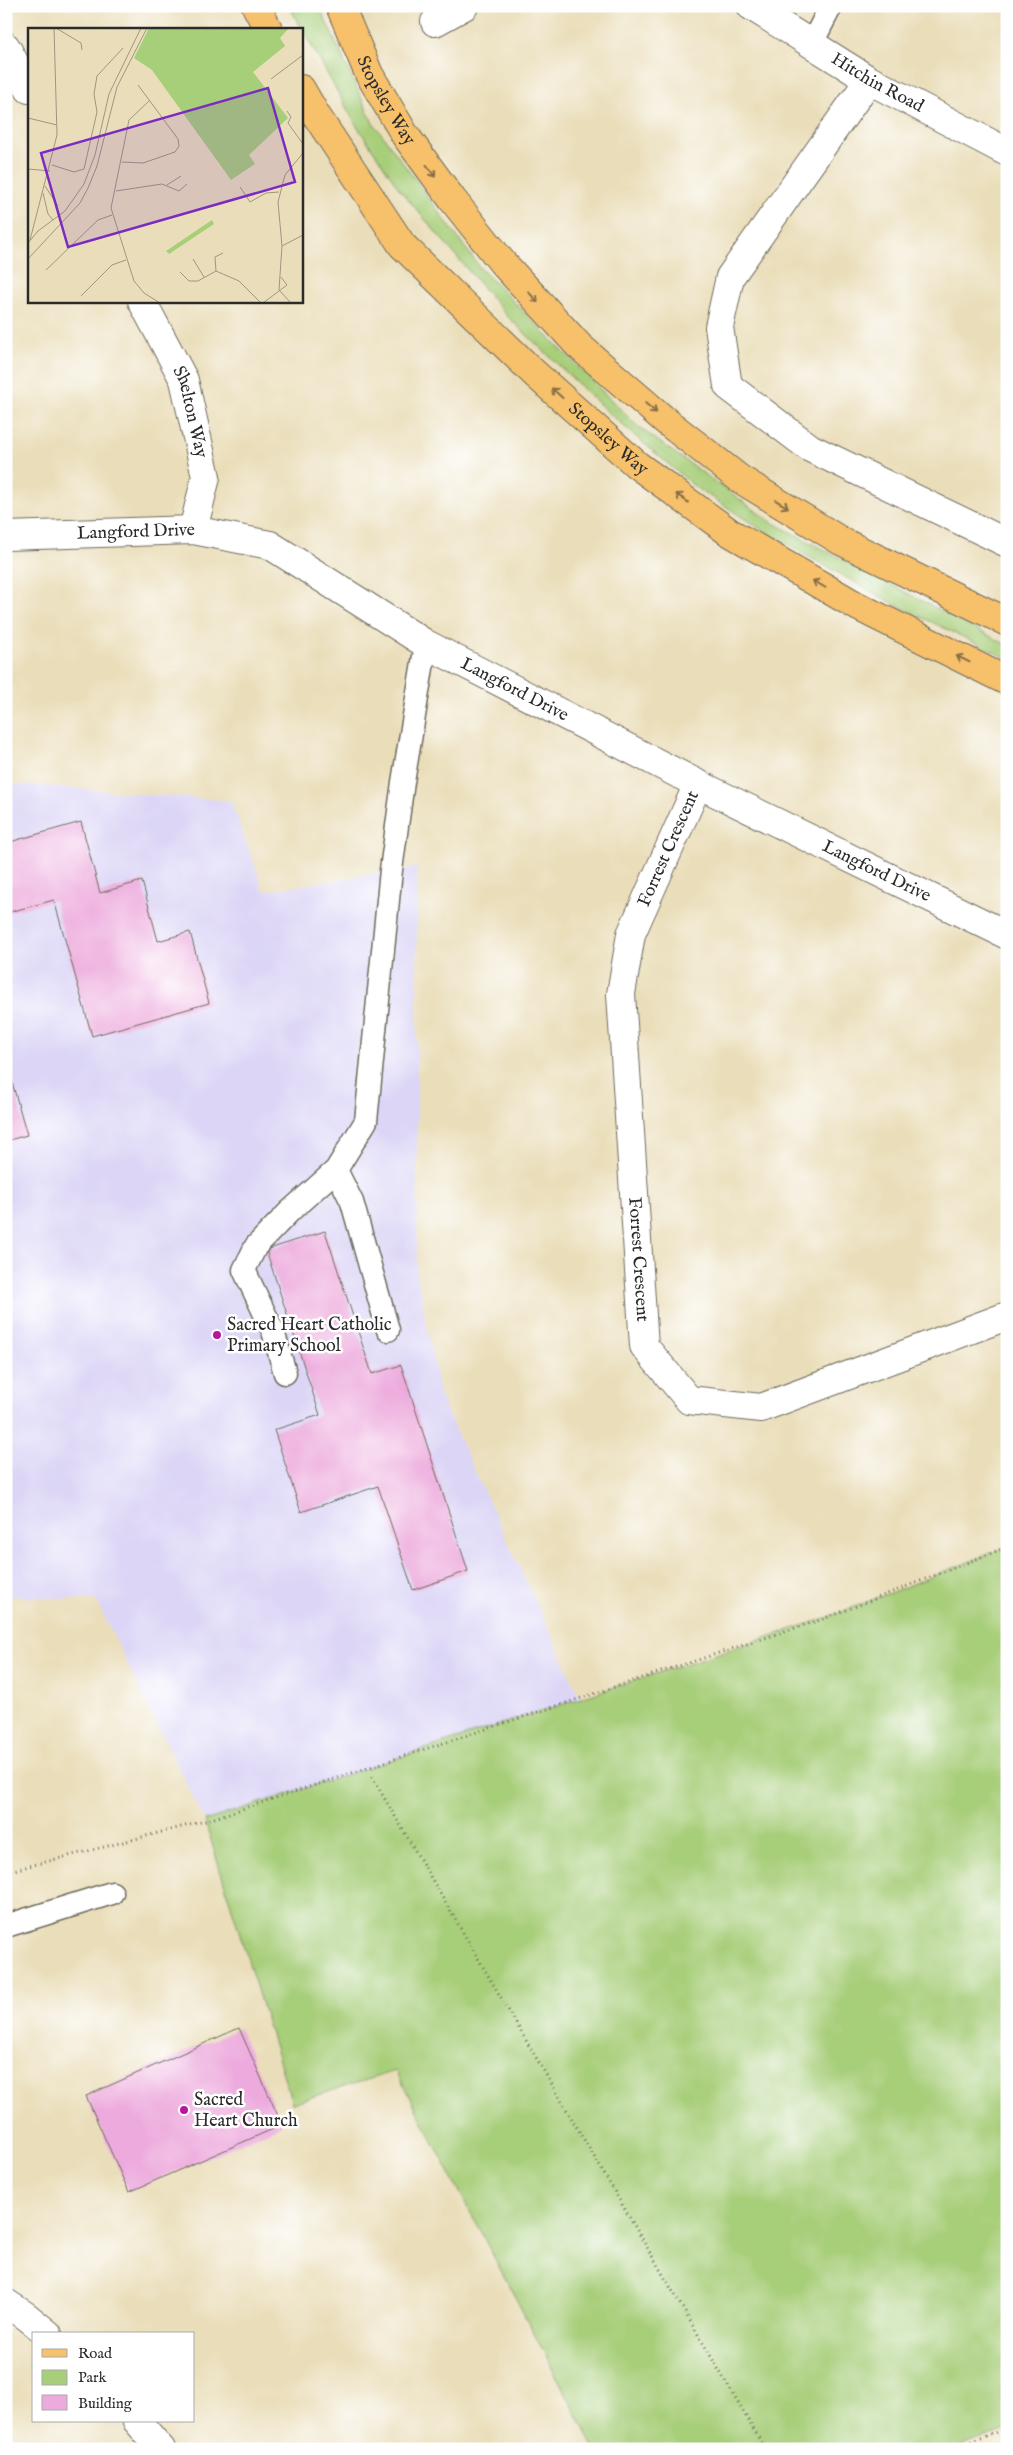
<svg xmlns="http://www.w3.org/2000/svg" width="1013" height="2455" font-family="'IM FELL English',serif">
<style>
.built{fill:#dcd5f6}
.green{fill:#a7ce79;stroke:#697c52}
.building{fill:#edaadd}
.lines{fill:none;stroke-linecap:round;stroke-linejoin:round}
.service-casing{stroke:#6e6a5d;stroke-width:25}
.minor-casing{stroke:#6e6a5d;stroke-width:30}
.tertiary-casing{stroke:#6e6a5d;stroke-width:30}
.primary-casing{stroke:#6e6a5d;stroke-width:30}
.path{stroke:#6e6a5d;stroke-width:3;stroke-dasharray:1 4;stroke-linecap:butt}
.service{stroke:#fff;stroke-width:22}
.minor{stroke:#fff;stroke-width:28}
.tertiary{stroke:#fff;stroke-width:28}
.primary{stroke:#f7c06b;stroke-width:28}
.oneway{stroke:#876e48}
.poi-dot{fill:#b5179e;stroke:#fff;stroke-width:2}
.labels{text-anchor:middle;dominant-baseline:central;stroke-width:5;stroke-linejoin:round;paint-order:stroke}
.street-label{font-size:18px;fill:#2b2b2b;stroke:#fff}
.poi-label{font-size:18px;fill:#2b2b2b;stroke:#fff;text-anchor:start}
.inset-road{fill:none;stroke:#9e9681;stroke-width:1}
.view{fill:#7b2cbf;fill-opacity:0.15;stroke:#7b2cbf;stroke-width:2.5}
.inset-edge{fill:none;stroke:#2b2b2b;stroke-width:2.5}
</style>
<rect width="100%" height="100%" fill="#fff"/>
<filter id="ink" filterUnits="userSpaceOnUse"><feTurbulence type="fractalNoise" baseFrequency=".02" numOctaves="2"/><feDisplacementMap in="SourceGraphic" scale="10" xChannelSelector="R" yChannelSelector="G"/><feConvolveMatrix kernelMatrix="1 2 1 2 8 2 1 2 1" color-interpolation-filters="sRGB"/></filter>
<filter id="wash" filterUnits="userSpaceOnUse"><feTurbulence type="fractalNoise" baseFrequency=".0096" numOctaves="4" result="noise"/><feDisplacementMap in="SourceGraphic" scale="20" xChannelSelector="R" yChannelSelector="G"/><feGaussianBlur stdDeviation="1.12" result="paint"/><feColorMatrix in="noise" values="0 0 0 0 0 0 0 0 0 0 0 0 0 0 0 0 0 1.4 0 .05"/><feComposite in="paint" operator="in"/></filter>
<g filter="url(#wash)">
<rect width="100%" height="100%" fill="#eadeba"/>
<!-- built -->
<path class="built" d="M6 785H28L231 801 264 891 417 867V1273L440 1397 581 1699 205 1821 96 1600 6 1596Z"/>
<!-- green -->
<path class="green" d="M289 6H319L372 121 481 269 637 426 773 523 1007 645V658L896 605 773 537 694 486 612 416 507 316 400 190 355 123Z
M1007 1547V2429L955 2449H595L396 2071 292 2103 205 1821 826 1618Z"/>
<g id="blocks">
<!-- building -->
<path class="building" d="M81 822 100 893 142 881 158 941 190 932 209 1003 92 1036 54 900 6 913V843Z
M6 1061 27 1135 6 1141Z
M325 1231 372 1374 401 1365 468 1571 413 1590 378 1486 301 1512 274 1430 320 1415 266 1250Z
M239 2028 282 2125 129 2192 86 2096Z"/>
</g>
</g>
<g filter="url(#ink)">
<use href="#blocks" fill-opacity="0" stroke="#6e6a5d" stroke-width="1"/>
<g class="lines">
<defs>
<path id="service" d="M811 45 831 6
M336 1170 352 1202 388 1330
M285 1373 273 1331 244 1270 256 1246 290 1211 336 1170 366 1121 391 870 403 782 426 644
M6 1926 112 1893"/>
<g id="minor">
<path d="M435 22 464 6"/>
<path d="M6 47 29 89"/>
<path d="M869 80 730 277 719 327 728 386 810 448 1007 543"/>
<path id="s1" d="M142 301 184 380 206 477 193 530"/>
<path id="s2" d="M6 536 193 530 270 545 426 644 698 784 1007 935"/>
<path id="s3" d="M698 784 631 934 621 994 644 1346 689 1400 761 1408 1007 1316"/>
</g>
<g id="tertiary">
<path id="s4" d="M751 6 869 80 1007 152"/>
<path d="M6 2303 26 2316 48 2334"/>
<path d="M137 2421 161 2449"/>
</g>
<g id="primary">
<path d="M256 6 268 29"/>
<path id="s5" d="M340 6 369 74 405 135 452 199 502 262 579 346 667 422 740 479 841 541 1007 622"/>
<path id="s6" d="M301 89 316 115 402 245 534 373 637 465 729 532 857 606 1007 681"/>
</g>
</defs>
<!-- service casing -->
<use href="#service" class="service-casing"/>
<!-- minor casing -->
<use href="#minor" class="minor-casing"/>
<!-- tertiary casing -->
<use href="#tertiary" class="tertiary-casing"/>
<!-- primary casing -->
<use href="#primary" class="primary-casing"/>
<!-- path -->
<path class="path" d="M372 1777 765 2449
M6 1872 205 1821 826 1618 1007 1547
M953 2449 1007 2428"/>
<!-- service -->
<use href="#service" class="service"/>
<!-- minor -->
<use href="#minor" class="minor"/>
<!-- tertiary -->
<use href="#tertiary" class="tertiary"/>
<!-- primary -->
<use href="#primary" class="primary"/>
</g>
<!-- one-way arrows -->
<defs><path id="oneway-shaft" d="M-6 0H5M1.5-3L5.5 0L1.5 3" fill="none" stroke-width="1.6" stroke-linecap="round" stroke-linejoin="round" transform="scale(1.25)"/></defs>
<g class="oneway">
<use href="#oneway-shaft" transform="translate(431 171) rotate(54)"/>
<use href="#oneway-shaft" transform="translate(533 297) rotate(48)"/>
<use href="#oneway-shaft" transform="translate(557 393) rotate(-138)"/>
<use href="#oneway-shaft" transform="translate(651 408) rotate(40)"/>
<use href="#oneway-shaft" transform="translate(682 498) rotate(-144)"/>
<use href="#oneway-shaft" transform="translate(782 504) rotate(31)"/>
<use href="#oneway-shaft" transform="translate(819 584) rotate(-150)"/>
<use href="#oneway-shaft" transform="translate(963 659) rotate(-154)"/>
</g>
</g>
<!-- markers -->
<g class="poi-dot">
<circle cx="217" cy="1335" r="5"/>
<circle cx="184" cy="2110" r="5"/>
</g>
<g class="labels">
<!-- street labels -->
<g class="street-label">
<text stroke="none"><textPath href="#s4" startOffset="148">Hitchin Road</textPath></text>
<text stroke="none"><textPath href="#s5" startOffset="105">Stopsley Way</textPath></text>
<text stroke="none"><textPath href="#s1" startOffset="122">Shelton Way</textPath></text>
<text stroke="none"><textPath href="#s6" startOffset="469">Stopsley Way</textPath></text>
<text stroke="none"><textPath href="#s2" startOffset="130">Langford Drive</textPath></text>
<text stroke="none"><textPath href="#s2" startOffset="550">Langford Drive</textPath></text>
<text transform="translate(669 849) rotate(-66)">Forrest Crescent</text>
<text stroke="none"><textPath href="#s2" startOffset="955">Langford Drive</textPath></text>
<text stroke="none"><textPath href="#s3" startOffset="491">Forrest Crescent</textPath></text>
</g>
<!-- poi labels -->
<g class="poi-label">
<text x="227" y="1325">Sacred Heart Catholic<tspan x="227" dy="21">Primary School</tspan></text>
<text x="194" y="2100">Sacred<tspan x="194" dy="21">Heart Church</tspan></text>
</g>
</g>
<!-- overview -->
<g transform="translate(28 28)">
<rect width="275" height="275" fill="#eadeba"/>
<path d="M121 0H261L252 10 257 18 225 44 260 90 221 127 227 136 203 152 124 42 106 30ZM184 192 186 196 141 226 138 223Z" fill="#a7ce79"/>
<path class="inset-road" d="M28 0 53 15 54 22M243 51 275 27M121 73 101 92 83 180 106 253 116 265 132 275M259 83 263 89 260 95 275 116M0 90 29 97M94 134 115 135 147 124 151 118 150 111 110 57M24 137 46 144 56 141 69 84 66 66 69 48 95 20M0 141 22 143M139 157 153 148M17 158 30 178M212 159 222 174 238 165 251 164M88 163 134 156 151 163 159 156M15 165 20 186 25 192M2 212 29 107 26 0M0 215 10 203 37 183 56 156 67 127 81 66 113 0M254 218 275 207M0 231 52 175 60 160 69 138 89 59 119 0M165 231 176 249M18 242 70 192 84 187M188 243 187 229 195 225M152 244 161 253H170L188 243 211 253 233 275M53 268 84 237 98 232M235 275 259 257 253 249M263 275 251 262 254 218 250 174 257 147 275 125"/>
<path class="view" d="M240 60 267 154 40 219 13 125Z"/>
<rect width="275" height="275" class="inset-edge"/>
</g>
<!-- margin -->
<rect width="1013" height="2455" fill="none" stroke="#fff" stroke-width="25"/>
<!-- legend -->
<rect x="32" y="2332" width="162" height="90" fill="#ffffff" stroke="#aaaaaa"/>
<rect x="42" y="2349" width="25" height="8" fill="#f7c06b" stroke="#aaaaaa"/>
<text x="78" y="2358" font-size="15" fill="#2b2b2b">Road</text>
<rect x="42" y="2370" width="25" height="15" fill="#a7ce79" stroke="#aaaaaa"/>
<text x="78" y="2382" font-size="15" fill="#2b2b2b">Park</text>
<rect x="42" y="2395" width="25" height="15" fill="#edaadd" stroke="#aaaaaa"/>
<text x="78" y="2408" font-size="15" fill="#2b2b2b">Building</text>
</svg>
